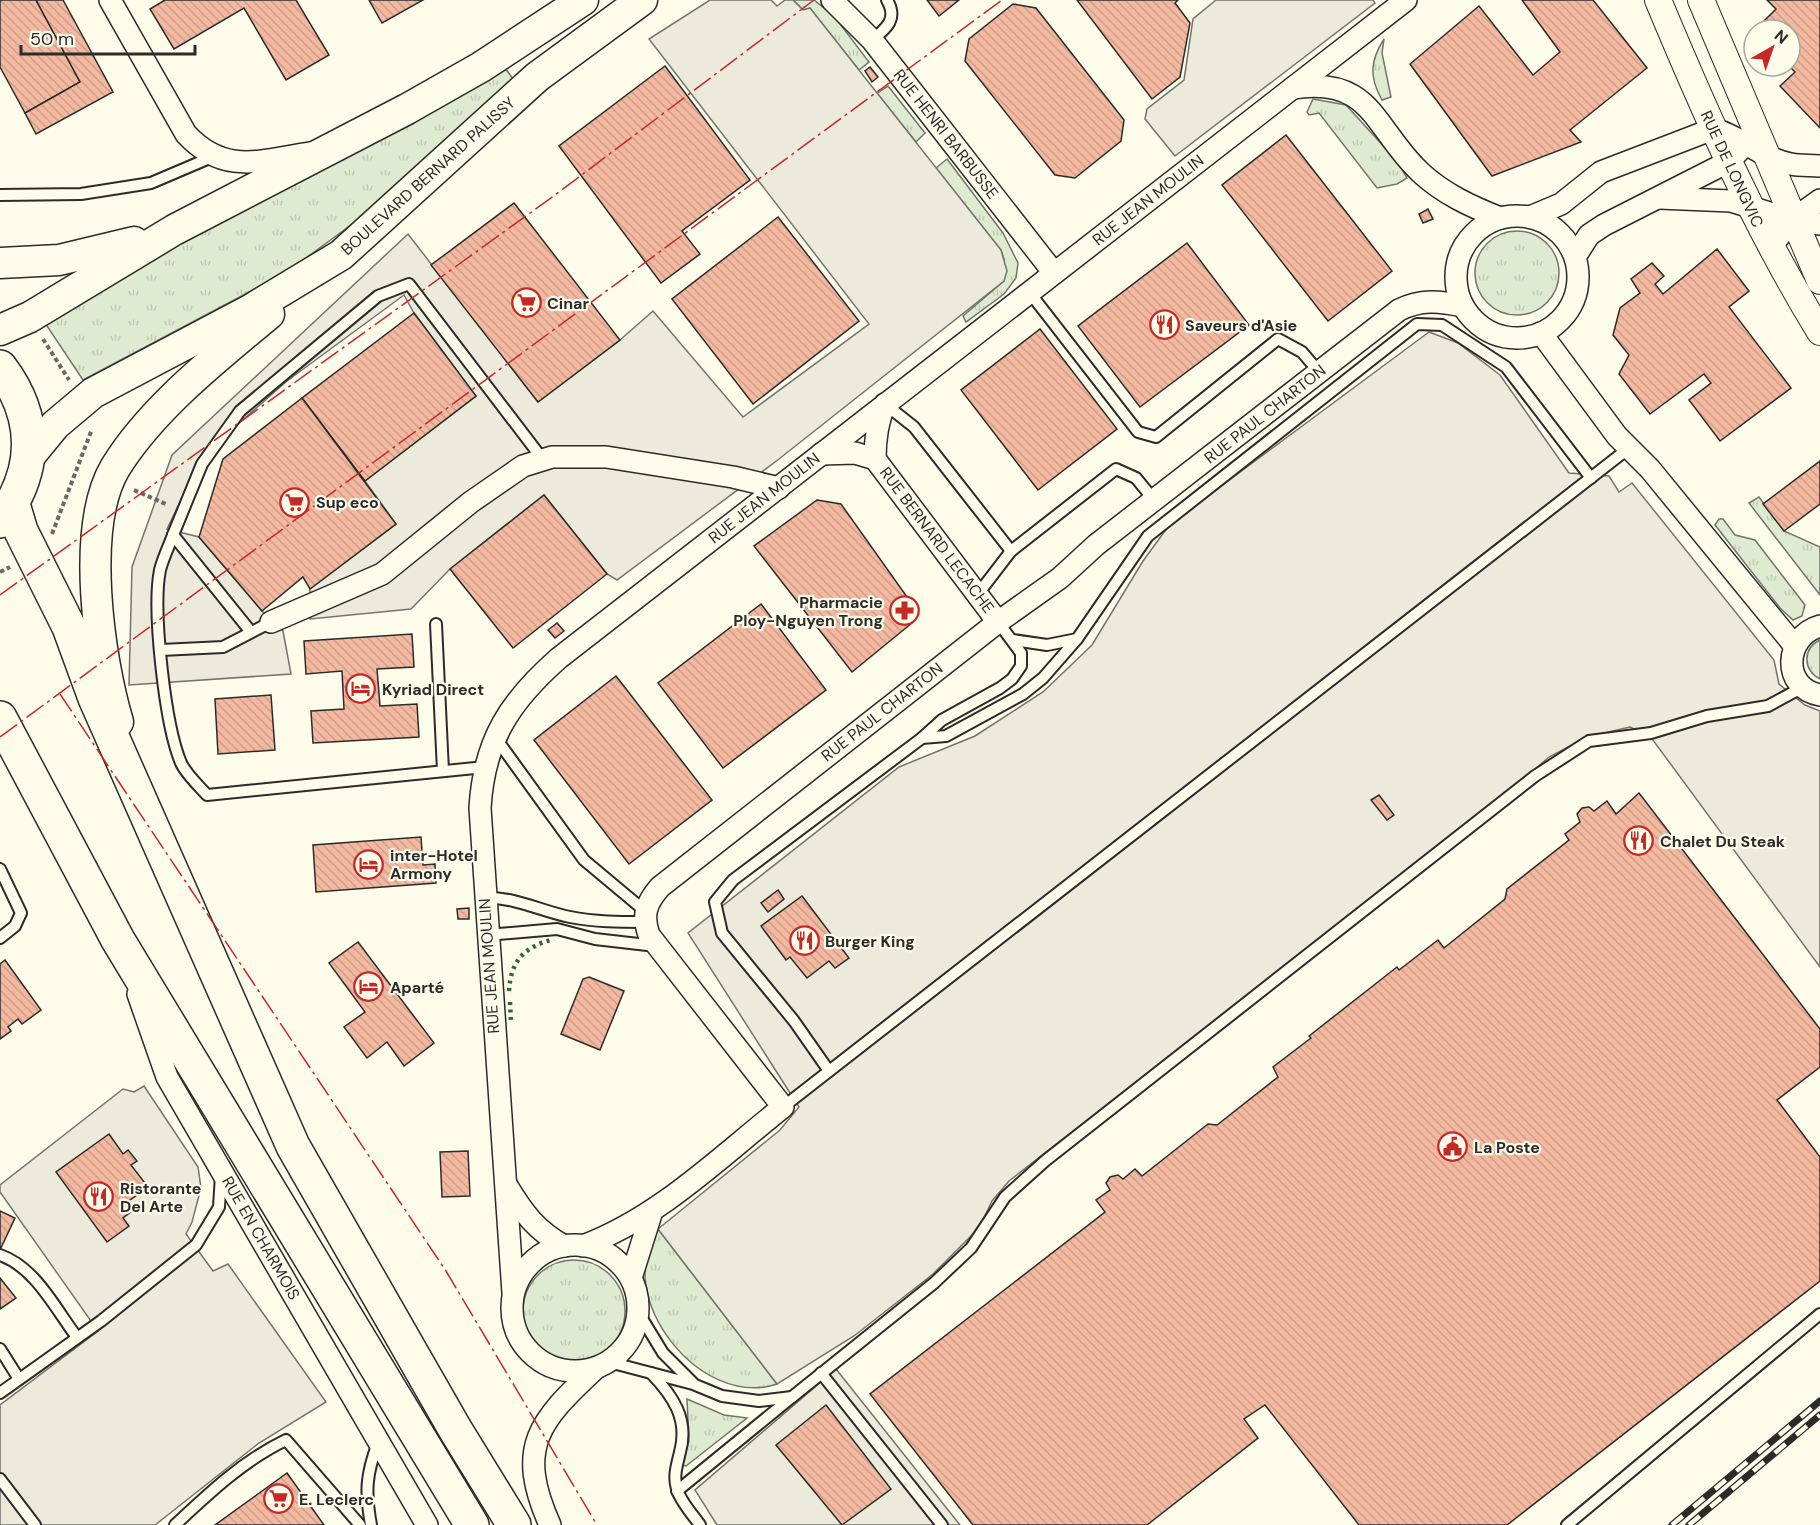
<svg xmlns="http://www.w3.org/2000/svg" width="1820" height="1525" font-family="'DM Sans',sans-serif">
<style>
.grass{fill:url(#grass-tufts);stroke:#74746e;stroke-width:1.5}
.parking{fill:#eceadb;stroke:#74746e;stroke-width:1.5}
.building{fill:url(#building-back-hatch);stroke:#2b2b2b;stroke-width:1.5}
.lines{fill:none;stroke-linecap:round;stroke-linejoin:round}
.service-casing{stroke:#2b2b2b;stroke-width:14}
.minor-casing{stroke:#2b2b2b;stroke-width:24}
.tertiary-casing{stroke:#2b2b2b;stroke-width:28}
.secondary-casing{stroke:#2b2b2b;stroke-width:33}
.primary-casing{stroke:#2b2b2b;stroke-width:36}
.path{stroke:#6a6964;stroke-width:4;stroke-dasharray:4.5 3;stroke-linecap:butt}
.service{stroke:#fdfbea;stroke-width:10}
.minor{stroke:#fdfbea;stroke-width:21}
.tertiary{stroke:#fdfbea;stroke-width:26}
.secondary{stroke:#fdfbea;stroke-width:30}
.primary{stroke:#fdfbea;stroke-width:33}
.rail-casing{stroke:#2b2b2b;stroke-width:7}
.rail{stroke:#fdfbea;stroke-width:4.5;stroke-dasharray:14;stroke-linecap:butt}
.hedge{stroke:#34623c;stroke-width:4.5;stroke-dasharray:3 4.5;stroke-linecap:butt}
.power{stroke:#c62828;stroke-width:1.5;stroke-dasharray:21 4.5 3 4.5;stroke-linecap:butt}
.labels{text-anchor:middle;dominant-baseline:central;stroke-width:4.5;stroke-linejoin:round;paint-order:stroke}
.street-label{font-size:16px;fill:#2b2b2b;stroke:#fdfbea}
.poi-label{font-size:16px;font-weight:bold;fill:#2b2b2b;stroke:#fdfbea;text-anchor:start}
</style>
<defs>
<pattern id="grass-tufts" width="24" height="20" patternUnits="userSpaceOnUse" patternTransform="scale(1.5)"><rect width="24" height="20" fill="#deebd1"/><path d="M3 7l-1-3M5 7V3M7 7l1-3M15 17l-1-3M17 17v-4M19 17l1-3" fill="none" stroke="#bfcab4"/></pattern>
<pattern id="building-back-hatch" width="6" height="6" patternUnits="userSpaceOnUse" patternTransform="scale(1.5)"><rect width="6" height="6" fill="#f2b8a0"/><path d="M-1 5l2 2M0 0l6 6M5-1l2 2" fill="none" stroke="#d09e8a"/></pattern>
</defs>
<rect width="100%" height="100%" fill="#fdfbea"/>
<g class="grass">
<path d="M793,0H814L834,16L869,62L859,70L810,8L803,10Z"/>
<path d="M1384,39L1382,53L1391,97L1382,100C1369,77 1370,61 1384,39Z"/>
<path d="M505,68L513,79L355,222L287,272L83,380L45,323L128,270Z"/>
<path d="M888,86L925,133L916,142L877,93Z"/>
<path d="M1313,99L1346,105L1397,161L1407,178L1397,184L1377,188L1319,113L1309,115L1307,112Z"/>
<path d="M947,159L1003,233L1018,263L1016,278L1004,294L966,322L963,316L1004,281V259L1001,250L936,168Z"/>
<circle cx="1517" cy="273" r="42"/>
<path d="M1759,497L1784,531L1820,547V595L1749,503Z"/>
<path d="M1719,519H1723L1735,535L1755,540L1805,605L1802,616L1793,620L1780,608L1715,525Z"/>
<path d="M1820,640V679C1803,670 1802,649 1820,640Z"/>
<path d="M658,1229L777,1384C700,1410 611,1296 658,1229Z"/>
<circle cx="574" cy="1311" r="51"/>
<path d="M687,1399L724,1415L747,1418L686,1466L682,1465L689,1441Z"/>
</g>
<g class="parking">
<path d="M710,0H771L777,6L785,0H793L803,10L810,8L1001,250L1007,271L1004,281L779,459L617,580L607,574L544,495L450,569L411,609L310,619V589L396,524L365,481L476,396L414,313L404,295L287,381L202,456L167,529L199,537L262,611L283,631L291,674L129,685L132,567L172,455L408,234L538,402L620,340L653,311L743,417L869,324L649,39Z"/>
<path d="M1216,0H1373L1375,3L1175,156L1145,119L1147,109L1184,80L1193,19Z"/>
<path d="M1429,332L1458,343L1500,375L1569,473L1609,476L1619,492L1632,483L1774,660L1779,684L1805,705L1820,711V967L1650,736L1630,727L1587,737L1549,757L1509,792L1009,1181L992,1201L979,1228L933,1274L854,1336L777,1384L658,1229L780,1130L799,1107L688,933L899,767L975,736L1043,692L1092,645L1143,561L1170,524Z"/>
<path d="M144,1086L198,1167L201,1188L192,1222L186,1234L213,1271L228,1264L326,1402L259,1443L155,1525H0V1405L98,1331L0,1192V1185L123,1089L134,1092Z"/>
<path d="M836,1369L960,1525H717L695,1490Z"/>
</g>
<g class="building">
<path d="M0,0H36L80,82L25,113L0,67Z"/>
<path d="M36,0H63L113,92L36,134L25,113L80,82Z"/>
<path d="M165,0H296L329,55L286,80L244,8L174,49L150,9Z"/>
<path d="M369,0H423L382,23Z"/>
<path d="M927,0H959L939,16Z"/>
<path d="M1077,0H1178L1175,3L1190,23L1180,77L1152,99Z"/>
<path d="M1522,0H1593L1647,68L1570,130L1581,142L1492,176L1410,64L1479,6L1533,75L1560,52Z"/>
<path d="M1767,0H1820V128L1780,86L1795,72L1789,66L1790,30H1755L1776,9Z"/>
<path d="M1013,4L1036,8L1124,120L1121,141L1075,178L1055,175L965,61L969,39Z"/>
<path d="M665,66L750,180L682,231L700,254L661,283L559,146Z"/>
<path d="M870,67L878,77L872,82L865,71Z"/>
<path d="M1286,135L1392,271L1328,321L1222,185Z"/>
<path d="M514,203L620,340L538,402L431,265Z"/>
<path d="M1428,209L1433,219L1423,223L1419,214Z"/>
<path d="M778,217L859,321L753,404L672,299Z"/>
<path d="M1187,243L1249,325L1140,407L1078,326Z"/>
<path d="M1717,249L1749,291L1729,307L1791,388L1720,441L1689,400L1711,383L1704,374L1650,414L1619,374L1629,355L1613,335L1620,308L1640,293L1631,279L1652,263L1664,276L1655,284L1663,294Z"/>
<path d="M414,313L476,396L365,481L302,398Z"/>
<path d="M1040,329L1117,429L1038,490L961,390Z"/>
<path d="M302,398L396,524L310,589L303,577L262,611L199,537L223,459Z"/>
<path d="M1820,461V504L1784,531L1763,504Z"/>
<path d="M544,495L607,574L513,648L450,569Z"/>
<path d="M817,500L841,504L912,604V623L852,672L754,546Z"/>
<path d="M761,604L826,690L723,768L658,683Z"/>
<path d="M557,623L564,631L555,638L548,630Z"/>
<path d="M412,634L414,667L377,669L380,706L417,704L419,737L313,743L311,711L344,709L342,671L306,674L304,641Z"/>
<path d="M616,676L712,800L629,864L534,740Z"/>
<path d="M271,695L275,750L218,754L215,699Z"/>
<path d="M1639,793L1820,1029V1067L1777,1100L1820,1157V1281L1507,1525H1359L1265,1405L1244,1419L1258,1438L1147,1525H973L870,1394L1105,1212L1096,1200L1110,1190L1106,1183L1110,1177L1118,1175L1123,1179L1135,1169L1142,1176L1208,1124L1217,1125L1278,1077L1273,1067L1311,1038L1309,1036L1397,967L1399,970L1438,940L1444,948L1505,899L1507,889L1569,840L1565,834L1580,822L1577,814L1582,808L1589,807L1594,811L1607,801L1616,814Z"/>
<path d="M1379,795L1394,815L1387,820L1371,800Z"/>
<path d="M421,837L423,865L435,864L436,883L316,892L313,845Z"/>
<path d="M778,890L784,899L768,912L761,903Z"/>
<path d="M802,896L849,958L835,968L829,961L807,978L790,957L786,960L761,926Z"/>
<path d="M469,908V919H458L457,909Z"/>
<path d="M358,942L434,1043L404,1066L387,1042L367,1058L344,1027L365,1012L329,963Z"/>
<path d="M5,960L41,1010L22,1024L18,1019L8,1027L11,1031L0,1039V964Z"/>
<path d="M589,977L624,991L600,1050L561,1034L583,979Z"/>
<path d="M109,1134L123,1154L128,1150L137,1161L131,1165L148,1187L126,1203L132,1211L123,1218L129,1226L107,1242L56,1172Z"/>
<path d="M468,1151L470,1196L442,1197L440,1152Z"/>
<path d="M0,1211L15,1218L0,1250Z"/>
<path d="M0,1278L16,1298L0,1309Z"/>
<path d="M826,1405L891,1489L842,1525L776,1445Z"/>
<path d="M287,1473L324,1525H215Z"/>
</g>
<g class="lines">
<defs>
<g id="service">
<path d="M872,40C887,28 898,19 887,0"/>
<path d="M0,195L81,194L151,183L212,157"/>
<path d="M1030,293L1138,432L1156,437L1278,339L1302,352L1319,372"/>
<path d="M885,404L914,427L1011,551L1116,469L1136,478L1154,500"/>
<path d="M173,535C169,546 163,558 160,570C152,610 165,725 181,763C186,774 199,786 207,795L485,767"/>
<path d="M978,594L1011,551"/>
<path d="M436,624L443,771"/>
<path d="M251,632L173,535L202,464L240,411L378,296L409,284L544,461"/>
<path d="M1013,640L1047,645L1077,639L1148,536L1417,324L1442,325L1506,367L1591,478"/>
<path d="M161,650L223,647L271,622"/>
<path d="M495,737L584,860L645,911"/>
<path d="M922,738L946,736L1023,694L1043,678L1077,639"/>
<path d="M0,869L21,913L15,926L0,938"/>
<path d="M485,898C516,897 540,911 570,917C595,922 620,922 645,922"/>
<path d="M487,935L557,929L595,939L656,946"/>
<path d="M829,1071L794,1021L722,933L715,902L733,880L922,738L942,720L1000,688L1012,679L1021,666V653L998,622"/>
<path d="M783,1107L1629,448"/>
<path d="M0,1255C35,1267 55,1308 76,1336"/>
<path d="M638,1312L663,1353L693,1383"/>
<path d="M0,1349L19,1379"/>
<path d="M609,1362L693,1384L722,1396L759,1401L792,1397L934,1283L971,1248L1005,1197L1045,1161L1535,776L1589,741L1651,733L1707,716L1768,706L1803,687"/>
<path d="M651,1373C673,1396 689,1419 680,1452C677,1465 673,1476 677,1489C680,1501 693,1515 700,1525"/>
<path d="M821,1373L942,1525"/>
<path d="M0,1393L101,1321L196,1245L219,1207L221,1175"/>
<path d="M0,1479L35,1525"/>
<path d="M677,1491L792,1397"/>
<path d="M175,1525C209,1493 244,1460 286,1440L360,1525"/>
<path d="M371,1525C365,1492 366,1474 378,1443"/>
<path d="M1567,1525L1820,1314"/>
</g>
<g id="minor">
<path d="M110,0L186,134C225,176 261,160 311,153"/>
<path d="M832,0L872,40L1054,273"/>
<path d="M1293,88C1373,76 1373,128 1421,173C1444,194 1470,206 1500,218"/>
<path d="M1659,198L1731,201L1792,220L1820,224"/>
<circle cx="1517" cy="277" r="61"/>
<path d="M1530,217L1561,204L1601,172L1713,129C1741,136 1762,159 1791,164C1800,166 1811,165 1820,166"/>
<path d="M1770,248L1792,220L1820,200"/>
<path d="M1575,257L1589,235L1604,225L1728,162L1740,150"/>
<path d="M1541,333L1617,436L1650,469L1794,645"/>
<path d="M821,454L855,453L875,459L998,622"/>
<path d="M875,459C875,439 877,422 885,404"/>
<path d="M271,622L382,574L471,502L523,466L552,457H606L733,477L779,488"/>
<path d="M1820,626C1784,636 1781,688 1820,695"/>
<path d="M138,994L167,1077L427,1525"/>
<path d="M507,1186C524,1214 536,1230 564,1246"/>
<circle cx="575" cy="1308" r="63"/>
<path d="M583,1246C660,1217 720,1157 783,1107L649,935C642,915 646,903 660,887L998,622L1060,578L1096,545L1399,310C1421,299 1439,301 1463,306"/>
<path d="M631,1278L652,1211"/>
<path d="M513,1293L480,808C484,740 510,701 559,658L1406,0"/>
<path d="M550,1525C515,1447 539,1421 596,1368"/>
</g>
<g id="tertiary">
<path d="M1658,0C1706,115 1755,226 1820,332"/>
<path d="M1701,0L1820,281"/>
</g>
<g id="secondary">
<path d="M0,263L59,260L134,242"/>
<path d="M0,330L30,317L174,230L407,109L481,67L583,0"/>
<path d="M28,458L55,425L93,393L250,310L341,255L537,77L642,0"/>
<path d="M118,722C99,658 80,528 115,468C151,409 216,358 269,314"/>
</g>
<g id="primary">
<path d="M0,367C38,417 38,471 0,521"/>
<path d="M13,504L21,531L69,627L95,698L293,1146L455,1429L514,1525"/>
<path d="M0,718L118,940L472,1525"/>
</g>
</defs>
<use href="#service" class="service-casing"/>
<use href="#minor" class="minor-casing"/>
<use href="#tertiary" class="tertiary-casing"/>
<use href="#secondary" class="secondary-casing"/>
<use href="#primary" class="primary-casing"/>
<g class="path">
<path d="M43,339L69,380"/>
<path d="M134,490L168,505"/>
<path d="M52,534L92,429"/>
<path d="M0,572L10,567"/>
</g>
<use href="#service" class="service"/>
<use href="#minor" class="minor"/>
<use href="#tertiary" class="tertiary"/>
<use href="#secondary" class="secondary"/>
<use href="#primary" class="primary"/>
<defs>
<g id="rail">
<path d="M1672,1525L1820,1401"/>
<path d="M1689,1525L1820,1415"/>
</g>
</defs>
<use href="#rail" class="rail-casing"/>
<use href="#rail" class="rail"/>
<g class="hedge">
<path d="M509,991C511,960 524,947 554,939"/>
<path d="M510,1002L511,1023"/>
</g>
<g class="power">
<path d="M0,595L555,195L814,0"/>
<path d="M60,694L446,1271L597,1525"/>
<path d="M0,737L1002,0"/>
</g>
</g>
<defs>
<symbol id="supermarket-ring" viewBox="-11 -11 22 22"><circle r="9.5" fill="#fdfbea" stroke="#c62828" stroke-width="1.5"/><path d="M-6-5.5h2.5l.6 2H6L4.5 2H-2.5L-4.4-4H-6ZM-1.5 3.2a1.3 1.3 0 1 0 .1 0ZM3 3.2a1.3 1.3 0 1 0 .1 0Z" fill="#c62828"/></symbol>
<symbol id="restaurant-ring" viewBox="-11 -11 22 22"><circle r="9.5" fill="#fdfbea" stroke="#c62828" stroke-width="1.5"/><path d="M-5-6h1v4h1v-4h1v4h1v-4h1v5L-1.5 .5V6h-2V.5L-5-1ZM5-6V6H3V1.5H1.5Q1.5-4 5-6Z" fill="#c62828"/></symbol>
<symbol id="pharmacy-ring" viewBox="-11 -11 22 22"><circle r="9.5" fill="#fdfbea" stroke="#c62828" stroke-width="1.5"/><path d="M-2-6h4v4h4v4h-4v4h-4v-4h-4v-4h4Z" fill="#c62828"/></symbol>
<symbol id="hotel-ring" viewBox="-11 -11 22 22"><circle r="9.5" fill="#fdfbea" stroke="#c62828" stroke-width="1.5"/><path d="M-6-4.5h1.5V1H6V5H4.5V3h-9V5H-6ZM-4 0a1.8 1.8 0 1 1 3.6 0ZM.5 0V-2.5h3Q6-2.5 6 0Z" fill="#c62828"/></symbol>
<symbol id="civic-ring" viewBox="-11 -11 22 22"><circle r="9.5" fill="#fdfbea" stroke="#c62828" stroke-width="1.5"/><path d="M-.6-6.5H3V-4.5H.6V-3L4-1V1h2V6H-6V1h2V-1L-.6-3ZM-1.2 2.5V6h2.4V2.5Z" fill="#c62828"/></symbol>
</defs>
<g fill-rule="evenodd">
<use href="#supermarket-ring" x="510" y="286" width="33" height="33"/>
<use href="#restaurant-ring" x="1148" y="308" width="33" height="33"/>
<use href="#supermarket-ring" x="278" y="486" width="33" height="33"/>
<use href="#pharmacy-ring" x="888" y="594" width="33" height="33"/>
<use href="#hotel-ring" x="344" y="672" width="33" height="33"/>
<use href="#restaurant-ring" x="1622" y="824" width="33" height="33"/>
<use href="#hotel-ring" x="352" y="848" width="33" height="33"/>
<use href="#restaurant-ring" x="788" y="924" width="33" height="33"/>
<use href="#hotel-ring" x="352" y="970" width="33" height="33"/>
<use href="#civic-ring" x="1436" y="1130" width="33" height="33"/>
<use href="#restaurant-ring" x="82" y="1180" width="33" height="33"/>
<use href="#supermarket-ring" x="262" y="1482" width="33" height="33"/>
</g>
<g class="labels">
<g class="street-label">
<text transform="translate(946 134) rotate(52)">RUE HENRI BARBUSSE</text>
<text transform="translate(1732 169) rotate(65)">RUE DE LONGVIC</text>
<text transform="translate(428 176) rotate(-42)">BOULEVARD BERNARD PALISSY</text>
<text transform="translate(1148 200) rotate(-38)">RUE JEAN MOULIN</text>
<text transform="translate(1265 414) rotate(-38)">RUE PAUL CHARTON</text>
<text transform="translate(764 498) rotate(-38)">RUE JEAN MOULIN</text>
<text transform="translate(937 540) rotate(53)">RUE BERNARD LECACHE</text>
<text transform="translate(882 712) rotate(-38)">RUE PAUL CHARTON</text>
<text transform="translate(489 966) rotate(-94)">RUE JEAN MOULIN</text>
<text transform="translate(261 1238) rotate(60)">RUE EN CHARMOIS</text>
</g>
<g class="poi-label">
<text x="547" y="303">Cinar</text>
<text x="1185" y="325">Saveurs d'Asie</text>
<text x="316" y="502">Sup eco</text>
<text x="883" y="602" text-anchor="end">Pharmacie<tspan x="883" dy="18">Ploy-Nguyen Trong</tspan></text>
<text x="382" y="689">Kyriad Direct</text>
<text x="1660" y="841">Chalet Du Steak</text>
<text x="390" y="855">inter-Hotel<tspan x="390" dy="18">Armony</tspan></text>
<text x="825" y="941">Burger King</text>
<text x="390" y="987">Aparté</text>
<text x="1474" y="1147">La Poste</text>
<text x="120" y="1188">Ristorante<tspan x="120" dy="18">Del Arte</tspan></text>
<text x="299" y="1499">E. Leclerc</text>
</g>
</g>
<g transform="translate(1772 48) rotate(40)"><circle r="28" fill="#fdfbea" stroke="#a9a89e" stroke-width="1.5"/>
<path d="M0-4.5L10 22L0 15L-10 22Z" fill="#c62828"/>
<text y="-9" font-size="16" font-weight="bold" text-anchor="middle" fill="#2b2b2b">N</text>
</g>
<path d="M21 45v9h174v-9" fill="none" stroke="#2b2b2b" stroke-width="3"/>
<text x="30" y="45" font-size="18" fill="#2b2b2b" stroke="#fdfbea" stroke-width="4.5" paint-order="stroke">50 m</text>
</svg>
